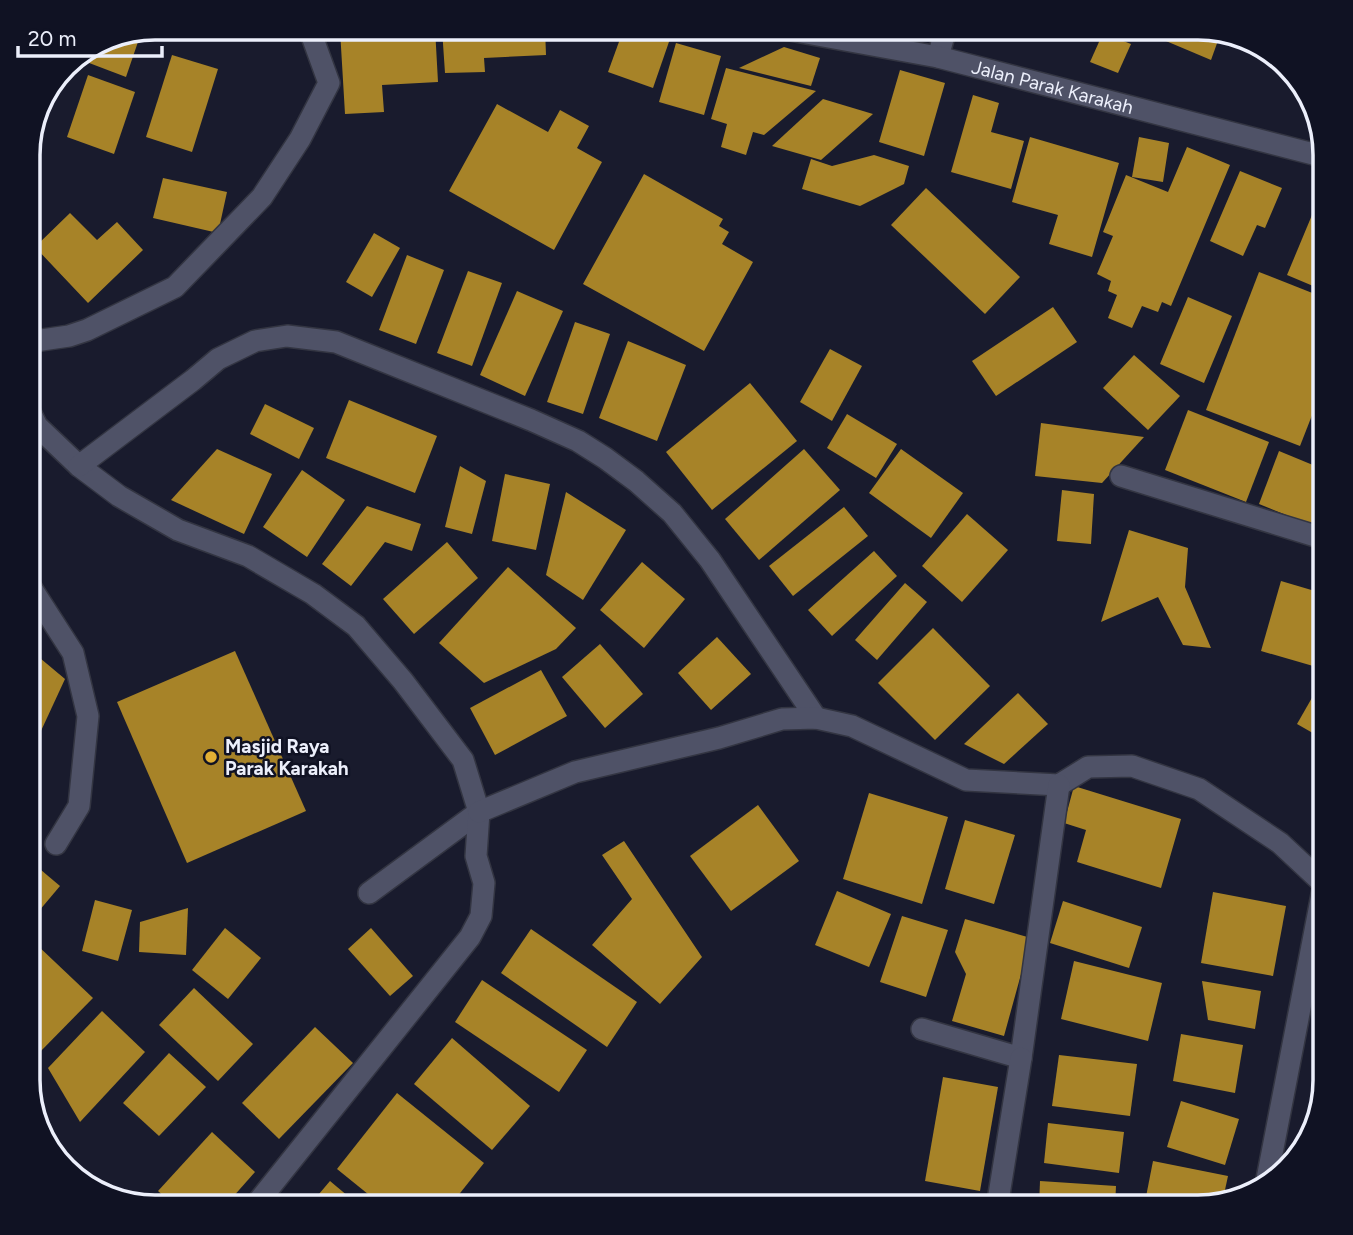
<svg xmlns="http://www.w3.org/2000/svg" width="1353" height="1235" font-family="Figtree,sans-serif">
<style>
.building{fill:#a78328}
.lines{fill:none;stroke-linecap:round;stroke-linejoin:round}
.lane-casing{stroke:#333542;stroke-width:24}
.street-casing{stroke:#333542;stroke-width:24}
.secondary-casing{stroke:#333542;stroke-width:24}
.lane{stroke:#4f5267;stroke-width:21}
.street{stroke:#4f5267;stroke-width:21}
.secondary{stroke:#4f5267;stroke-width:21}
.poi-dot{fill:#e1af34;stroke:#101223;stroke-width:2.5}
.labels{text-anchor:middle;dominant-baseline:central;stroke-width:5;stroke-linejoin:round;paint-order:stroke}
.street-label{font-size:19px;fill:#eceffb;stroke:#101223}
.poi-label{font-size:19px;font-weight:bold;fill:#eceffb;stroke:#101223;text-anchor:start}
.rim{fill:none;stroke:#eceffb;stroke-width:3.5}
</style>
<rect width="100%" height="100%" fill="#191b2d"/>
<g class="building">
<path d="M381,28H435L438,82L382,85L384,112L345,114L340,30Z"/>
<path d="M545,28L546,55L484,58L485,72L445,73L442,29Z"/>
<path d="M624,28H648L671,36L653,88L608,72Z"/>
<path d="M850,28H874L871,36Z"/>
<path d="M1059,28H1088L1084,38Z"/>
<path d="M1149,28H1205L1220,35L1211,60L1147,33Z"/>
<path d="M141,33L126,77L76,58Z"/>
<path d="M1103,33L1131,44L1118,73L1090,62Z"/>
<path d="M676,43L721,56L704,115L659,102Z"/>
<path d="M784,47L820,58L811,86L739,68Z"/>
<path d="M172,55L218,69L192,152L146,137Z"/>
<path d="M726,68L816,91L764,135L753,132L746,155L721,147L727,124L711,119Z"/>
<path d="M900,70L945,83L924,156L879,142Z"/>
<path d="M88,75L135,92L114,154L67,137Z"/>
<path d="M973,95L999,103L991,132L1024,141L1011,189L951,172Z"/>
<path d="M823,99L873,114L821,160L772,146Z"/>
<path d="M497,104L548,132L560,110L589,126L577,148L602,162L554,250L449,191Z"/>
<path d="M1030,137L1119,163L1092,257L1049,244L1058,215L1012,202Z"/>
<path d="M1139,137L1169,143L1163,182L1132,177Z"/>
<path d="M1187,147L1230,165L1171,306L1162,302L1158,312L1142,306L1132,328L1108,318L1117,295L1108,291L1111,281L1097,274L1113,236L1103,232L1126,175L1168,192Z"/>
<path d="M874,155L909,166L904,184L860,206L802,189L811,159L832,166Z"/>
<path d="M1240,171L1282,188L1265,228L1257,225L1243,256L1210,241Z"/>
<path d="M644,174L723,219L719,226L729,232L722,244L753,262L704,351L583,284Z"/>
<path d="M163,178L227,192L218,233L153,218Z"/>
<path d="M926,188L1020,277L985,314L891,225Z"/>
<path d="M1322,191L1325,192V291L1287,275Z"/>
<path d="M70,213L97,240L117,222L143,250L88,303L35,247Z"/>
<path d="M374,233L400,248L372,297L346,282Z"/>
<path d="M407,255L444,270L416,344L379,330Z"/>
<path d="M468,271L502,283L472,366L437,353Z"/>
<path d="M1259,272L1325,298V382L1300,446L1206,410Z"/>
<path d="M517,291L563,311L525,396L480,375Z"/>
<path d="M1188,297L1232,316L1204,383L1160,364Z"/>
<path d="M1053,307L1077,342L996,396L972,361Z"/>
<path d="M575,322L610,334L583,414L547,402Z"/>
<path d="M628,341L686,365L657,441L599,418Z"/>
<path d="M830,349L862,366L832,421L800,402Z"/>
<path d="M1134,355L1180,396L1148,430L1103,388Z"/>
<path d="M750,383L797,441L712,510L666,452Z"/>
<path d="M349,400L437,436L415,493L326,458Z"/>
<path d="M265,404L314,428L299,459L250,434Z"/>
<path d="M1188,410L1269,442L1246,502L1165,470Z"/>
<path d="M847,414L897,444L876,478L827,448Z"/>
<path d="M1041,423L1144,437L1102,483L1035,476Z"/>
<path d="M217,449L272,474L244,534L171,500Z"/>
<path d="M804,449L840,490L759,560L725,519Z"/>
<path d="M901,449L963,493L931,538L869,493Z"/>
<path d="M1279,451L1325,470V490L1311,525L1259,504Z"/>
<path d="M460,466L486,481L472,534L445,527Z"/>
<path d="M302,470L345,500L307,557L263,527Z"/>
<path d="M505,474L550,484L536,550L492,541Z"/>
<path d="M1062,490L1094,494L1091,544L1057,541Z"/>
<path d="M566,492L626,530L583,600L546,575Z"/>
<path d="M367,506L421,524L412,551L385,542L351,586L322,564Z"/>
<path d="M844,507L868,536L793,596L769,566Z"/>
<path d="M967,514L1008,550L962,602L922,566Z"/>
<path d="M1129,530L1188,548L1185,587L1211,648L1183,645L1158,597L1101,622Z"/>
<path d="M447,542L478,578L414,634L383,599Z"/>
<path d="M874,551L897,576L832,636L808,610Z"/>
<path d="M642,562L685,599L644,648L600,610Z"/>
<path d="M508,567L576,628L556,649L484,683L439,643Z"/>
<path d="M1281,581L1325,594V652L1320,668L1261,651Z"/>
<path d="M905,583L927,602L877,660L855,640Z"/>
<path d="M933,628L990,686L935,740L878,683Z"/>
<path d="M717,637L751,674L711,710L678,673Z"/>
<path d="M600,644L643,694L605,728L562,677Z"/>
<path d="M28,648L65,679L28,759Z"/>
<path d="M235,651L306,811L187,863L117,702Z"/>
<path d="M541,670L567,716L495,755L470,708Z"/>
<path d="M1325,675V740L1297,724Z"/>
<path d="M1018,693L1048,724L1004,764L964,744Z"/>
<path d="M1074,786L1181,819L1161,888L1077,862L1086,830L1064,823Z"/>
<path d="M869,793L948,817L922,904L843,879Z"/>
<path d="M758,805L799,861L731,911L690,856Z"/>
<path d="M965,820L1015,835L994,904L945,889Z"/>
<path d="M624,841L702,957L660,1004L592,945L632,899L602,855Z"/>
<path d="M28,859L60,886L28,924Z"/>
<path d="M837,891L891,914L869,967L815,945Z"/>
<path d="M1213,892L1286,906L1273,976L1201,963Z"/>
<path d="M95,900L132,910L118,961L82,951Z"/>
<path d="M1063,901L1142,927L1129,968L1050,943Z"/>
<path d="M188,908L186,955L139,952L140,922Z"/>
<path d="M902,916L948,930L926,997L880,982Z"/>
<path d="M965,919L1031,938L1004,1036L952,1021L966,974L955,952Z"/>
<path d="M225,928L261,958L228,999L192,970Z"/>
<path d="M371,928L413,976L390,996L348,949Z"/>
<path d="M531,929L637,1002L607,1047L501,973Z"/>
<path d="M36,944L93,998L38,1054L28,1045V952Z"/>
<path d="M1074,961L1162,983L1148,1041L1061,1019Z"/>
<path d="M482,980L587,1050L559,1092L455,1022Z"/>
<path d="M1202,981L1261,991L1255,1029L1208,1020Z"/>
<path d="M194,988L253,1044L218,1081L159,1025Z"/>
<path d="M102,1011L145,1052L80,1122L48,1068Z"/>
<path d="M315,1027L353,1063L279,1139L242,1103Z"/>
<path d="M1181,1034L1243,1045L1235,1093L1173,1081Z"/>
<path d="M452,1038L530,1106L492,1150L414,1084Z"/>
<path d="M169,1053L206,1087L159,1136L123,1103Z"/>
<path d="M1059,1055L1137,1064L1130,1116L1052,1106Z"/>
<path d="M943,1077L998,1087L980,1191L925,1181Z"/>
<path d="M397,1093L484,1163L449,1207H384L337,1169Z"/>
<path d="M1181,1101L1239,1119L1225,1165L1167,1147Z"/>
<path d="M1048,1123L1124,1132L1119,1173L1044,1163Z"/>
<path d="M212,1132L255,1172L224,1207H176L158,1191Z"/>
<path d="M1153,1161L1228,1176L1223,1199L1205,1207H1144Z"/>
<path d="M330,1181L361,1207H308Z"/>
<path d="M1040,1181L1116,1186L1115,1207H1039Z"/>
</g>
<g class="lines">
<defs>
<path id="lane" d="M369,893L479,812"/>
<g id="street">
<path d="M938,57L946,28"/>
<path d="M28,342L69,336L87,330L175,287L262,197L300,139L329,83L309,28"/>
<path d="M28,408L37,426L79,466L119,496L178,530L248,556L313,594L356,626L403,681L463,760L479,812L476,856L484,883L481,916L470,937L254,1207"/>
<path d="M79,466L193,380L218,359L255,341L287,336L336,342L531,420L578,441L605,458L636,481L672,513L710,560L816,718"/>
<path d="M1121,476L1325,539"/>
<path d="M28,583L73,653L88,716L79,806L56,844"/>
<path d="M479,812L575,772L719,738L782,719L816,718L852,726L966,780L1059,785L1088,767L1132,766L1199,789L1280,843L1325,885"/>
<path d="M922,1029L1021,1058L1059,785"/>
<path d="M1267,1179L1324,884"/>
<path d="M997,1207L1021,1058"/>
</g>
<g id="secondary">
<path id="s1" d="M779,28L938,57L1325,157"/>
</g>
</defs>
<use href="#lane" class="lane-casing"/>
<use href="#street" class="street-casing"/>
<use href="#secondary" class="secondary-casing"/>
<use href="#lane" class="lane"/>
<use href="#street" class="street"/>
<use href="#secondary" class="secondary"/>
</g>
<circle class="poi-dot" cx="211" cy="757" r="7"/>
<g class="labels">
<g class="street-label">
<text stroke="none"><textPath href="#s1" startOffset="280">Jalan Parak Karakah</textPath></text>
</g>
<g class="poi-label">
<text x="225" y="746">Masjid Raya<tspan x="225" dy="22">Parak Karakah</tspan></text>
</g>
</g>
<path d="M0 0H1353V1235H0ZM155 40H1198A115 115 0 0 1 1313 155V1080A115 115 0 0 1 1198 1195H155A115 115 0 0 1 40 1080V155A115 115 0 0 1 155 40Z" fill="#101223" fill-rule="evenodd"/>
<path class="rim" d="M155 40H1198A115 115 0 0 1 1313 155V1080A115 115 0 0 1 1198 1195H155A115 115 0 0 1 40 1080V155A115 115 0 0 1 155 40Z"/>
<path d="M18 46v10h144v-10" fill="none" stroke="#eceffb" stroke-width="3.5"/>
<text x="28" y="46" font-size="21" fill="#eceffb" stroke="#101223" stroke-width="5" paint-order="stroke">20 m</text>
</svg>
